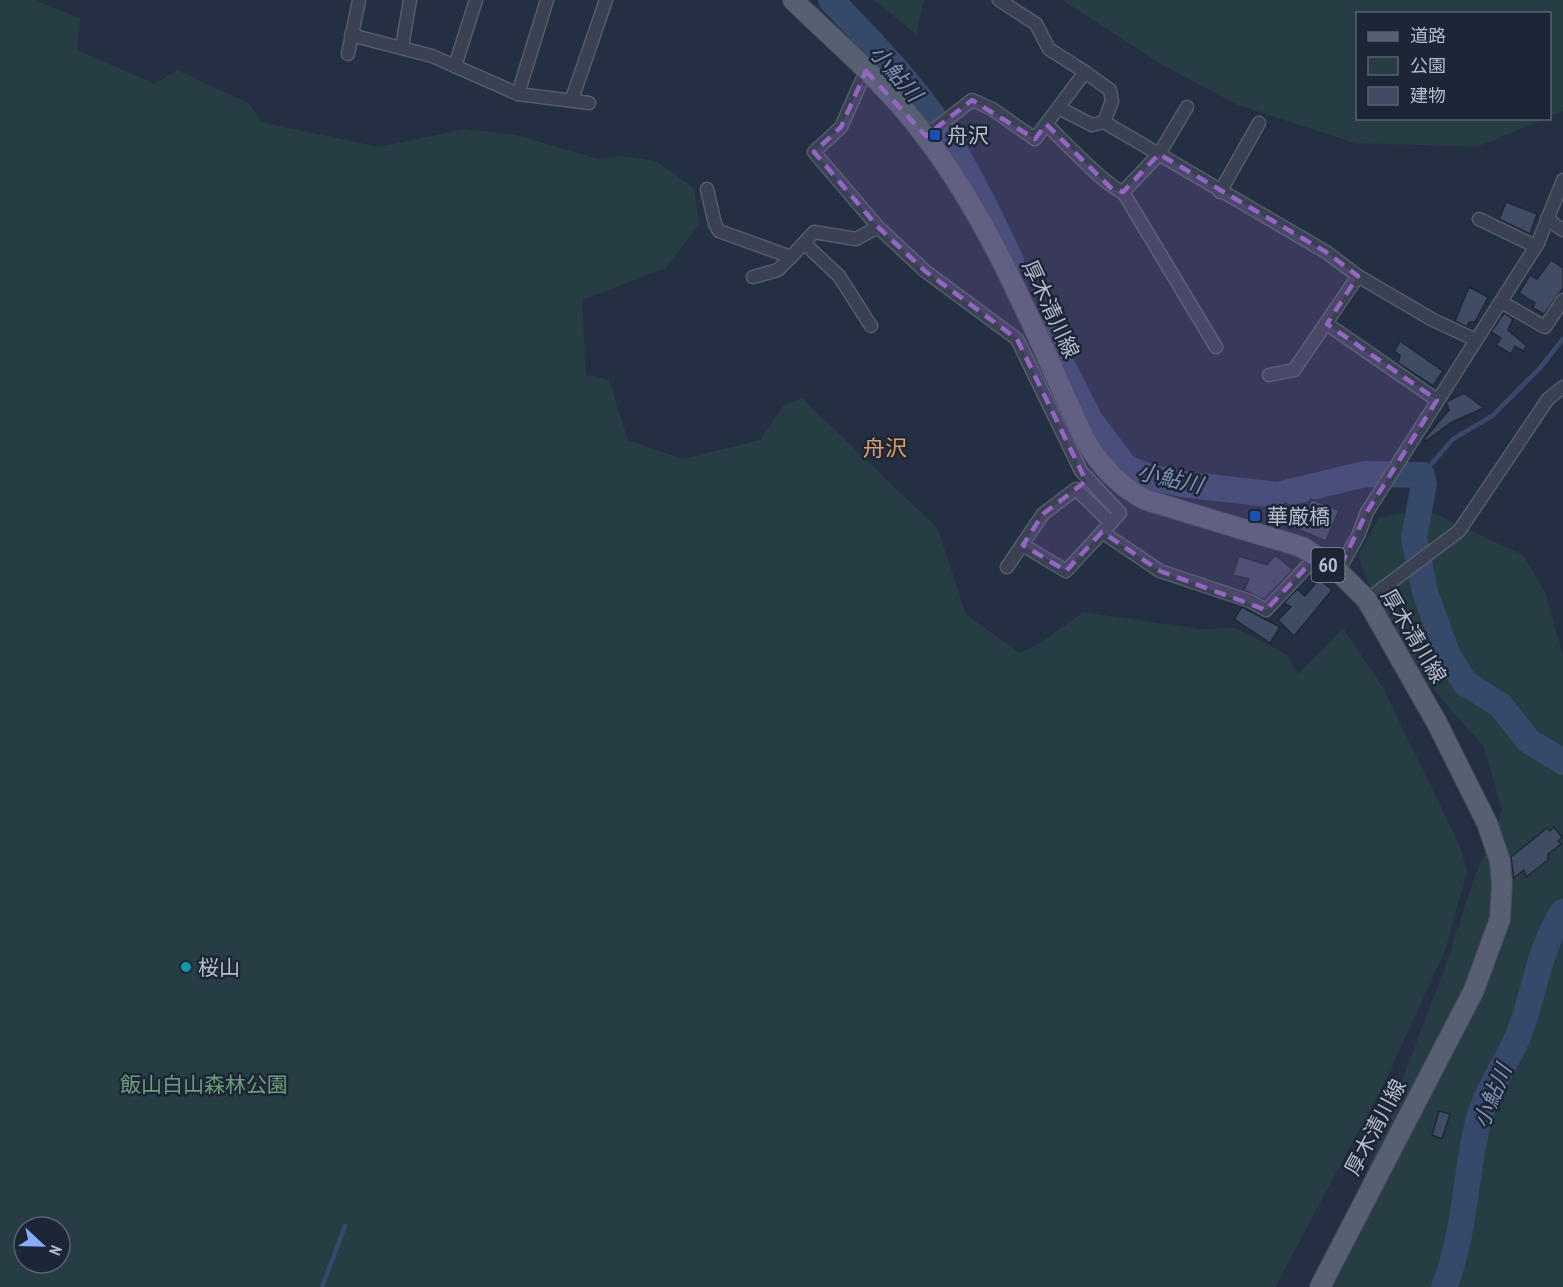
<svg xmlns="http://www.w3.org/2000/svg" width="1563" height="1287" font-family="'PT Sans Narrow','Noto Sans JP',sans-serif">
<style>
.green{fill:#263e43;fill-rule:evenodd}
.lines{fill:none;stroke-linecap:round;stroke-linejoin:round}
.stream{stroke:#37496b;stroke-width:4.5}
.river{stroke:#37496b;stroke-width:26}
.building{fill:#404c63;stroke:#1f2839;stroke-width:1.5}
.minor-casing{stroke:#545c6c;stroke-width:15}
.primary-casing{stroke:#424a5b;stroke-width:22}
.minor{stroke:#394152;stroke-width:12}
.primary{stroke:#576072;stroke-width:20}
.marked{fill:#9366c4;fill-opacity:0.2;stroke:#9366c4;stroke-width:4.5;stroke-dasharray:12 8;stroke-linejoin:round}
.transit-dot{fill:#1a4fb4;stroke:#1d2637;stroke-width:2}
.culture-dot{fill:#0f9aa8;stroke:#1d2637;stroke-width:2}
.labels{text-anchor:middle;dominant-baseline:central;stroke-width:5;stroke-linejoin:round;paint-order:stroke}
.shield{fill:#1d2637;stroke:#88909f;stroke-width:1.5}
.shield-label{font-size:20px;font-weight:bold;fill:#b6bdcc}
.poi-label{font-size:21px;fill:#b6bdcc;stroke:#1d2637;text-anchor:start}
.street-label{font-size:21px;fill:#b6bdcc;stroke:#1d2637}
.park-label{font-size:21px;fill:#6b9e7b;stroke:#1d2637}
.water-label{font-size:22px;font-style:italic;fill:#7c90b5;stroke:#1d2637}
.neighbourhood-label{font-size:22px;fill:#dc9f61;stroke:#1d2637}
</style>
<rect width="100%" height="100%" fill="#242f43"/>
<g class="green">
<path d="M0,0H34L80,18L77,50L155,84L177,70L250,104L261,122L379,147L464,129L517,135L598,159L623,156L656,161L694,188L699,224L666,268L582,300L586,375L609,380L628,440L683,459L760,440L784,405L802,398L938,529L966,615L1020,653L1041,643L1083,612L1199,629L1235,628L1286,654L1298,674L1343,628L1382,686L1460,846L1467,871L1446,948L1387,1078L1275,1287H0ZM24,1227H60V1263H24Z"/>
<path d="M874,0H924L916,34Z"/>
<path d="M1062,0H1563V111L1550,116V14H1358V118L1544,119L1477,147L1355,143L1238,105L1161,64Z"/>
<path d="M1427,510L1523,555L1545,592L1563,656V1287H1333L1370,1163L1442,976L1474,879L1502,811L1484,747L1390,640L1358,556L1379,517Z"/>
</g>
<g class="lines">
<g class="stream">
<path d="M1422,475L1453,439L1492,416L1540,368L1563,339"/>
<path d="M322,1287L345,1226"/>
</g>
<g class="river">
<path d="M831,0C871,42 914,85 945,134C970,175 991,218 1011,261"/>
<path d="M1044,329L1090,420L1126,468L1150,477L1182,484L1278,495L1365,474L1422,475L1424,484L1414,538L1425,592L1448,656L1465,683L1500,705L1529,741L1563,762"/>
<path d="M1444,1287C1465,1235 1465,1176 1478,1122C1486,1090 1506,1066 1518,1036C1535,995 1538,949 1563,912"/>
</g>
</g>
<g class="building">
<path d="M1506,202L1537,214L1530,234L1499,219Z"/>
<path d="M1551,260L1563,268V288L1544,314L1533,308L1535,303L1519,293L1530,275L1537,279Z"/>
<path d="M1469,287L1488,297L1475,322H1469L1467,327L1455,321Z"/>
<path d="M1504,313L1513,319L1508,330L1527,346L1523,351L1515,346L1511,354L1496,345L1501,338L1491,332Z"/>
<path d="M1400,341L1443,371L1433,386L1398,363L1400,355L1394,351Z"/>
<path d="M1464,393L1484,408L1452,422L1426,441L1424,439L1449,410L1446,402Z"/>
<path d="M1311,499L1339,510L1326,541L1277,521L1285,503L1306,512Z"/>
<path d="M1275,555L1293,570L1264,600L1244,590L1249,579L1233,575L1239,556L1267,565Z"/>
<path d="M1319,579L1332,590L1294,636L1278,620L1291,607L1284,603L1297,589L1305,596Z"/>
<path d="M1242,607L1280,627L1270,643L1234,619Z"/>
<path d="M1554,827L1562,837L1558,841L1561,844L1548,854V860L1526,877L1524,870L1514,878L1511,857L1547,828L1550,831Z"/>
<path d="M1439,1111L1450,1114L1442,1139L1432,1135Z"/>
</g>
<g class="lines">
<defs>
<g id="minor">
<path d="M351,35L432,56L518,94L589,103"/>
<path d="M402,47L410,0"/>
<path d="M348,54L359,0"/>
<path d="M455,66L476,0"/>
<path d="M866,71L841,127L814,152L878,227L925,271L1017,339L1081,471L1120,513L1066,571L1023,545"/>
<path d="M1085,72L1110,90L1112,101L1104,122"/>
<path d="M518,94L547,0"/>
<path d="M572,99L606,0"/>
<path d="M1187,107L1159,154L1123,192L1216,347"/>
<path d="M1059,108L1092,125L1104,122L1326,252L1358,276L1433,320L1476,340"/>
<path d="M1046,124C1063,140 1106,187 1123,192"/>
<path d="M926,136L972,100L992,109L1035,139L1085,72L1049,49L1036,24L999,0"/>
<path d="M707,189L715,224L719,231L791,257L814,232L856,239L878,227"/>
<path d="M1220,192L1259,123"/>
<path d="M1479,219L1535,246"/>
<path d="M1547,219L1563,230"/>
<path d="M804,243L839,276L871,326"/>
<path d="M753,277L778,270L791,257"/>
<path d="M1501,302L1545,327L1563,300"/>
<path d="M1327,324L1437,400"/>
<path d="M1269,375L1294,370L1358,276"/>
<path d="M1102,532L1160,571L1250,601L1266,610L1316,557"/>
<path d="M1007,567L1043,514L1076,489L1111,523"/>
<path d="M1338,571L1358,536L1367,512L1538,243L1563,180"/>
<path d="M1367,600L1459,531L1548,399L1563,387"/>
</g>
<path id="primary" d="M793,0C838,44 889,86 926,137C995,228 1036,335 1084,438C1099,464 1118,486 1146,500L1302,547L1338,571L1367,600L1437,723L1487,823L1500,861L1502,883L1500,919L1474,990L1320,1287"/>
</defs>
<use href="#minor" class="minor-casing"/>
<use href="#primary" class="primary-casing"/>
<use href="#minor" class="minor"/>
<use href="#primary" class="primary"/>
</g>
<path class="marked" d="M866,71L926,136L972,100L1035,139L1046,124L1112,189L1123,192L1159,154L1326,252L1358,276L1327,324L1437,400L1367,512L1338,571L1316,557L1266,610L1160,571L1102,532L1066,571L1023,545L1043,514L1086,481L1017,339L925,271L878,227L814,152L841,127Z"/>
<g class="transit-dot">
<rect x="929" y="129" width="12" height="12" rx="3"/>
<rect x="1249" y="510" width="12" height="12" rx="3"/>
</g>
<circle class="culture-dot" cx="186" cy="967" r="6"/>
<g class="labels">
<rect class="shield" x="1311.5" y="548" width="33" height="34" rx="4.5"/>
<g class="shield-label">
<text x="1328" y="565">60</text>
</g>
<g class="poi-label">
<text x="947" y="135">舟沢</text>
<text x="1267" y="516">華厳橋</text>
<text x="198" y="967">桜山</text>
</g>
<g class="street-label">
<text transform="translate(1051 309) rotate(65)">厚木清川線</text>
<text transform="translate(1414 636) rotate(59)">厚木清川線</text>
<text transform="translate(1375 1127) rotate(-62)">厚木清川線</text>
</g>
<g class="park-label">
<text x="204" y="1084">飯山白山森林公園</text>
</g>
<g class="water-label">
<text transform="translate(896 73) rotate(49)">小鮎川</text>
<text transform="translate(1170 478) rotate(13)">小鮎川</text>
<text transform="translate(1492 1096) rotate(-68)">小鮎川</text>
</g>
<g class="neighbourhood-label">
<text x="885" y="448">舟沢</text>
</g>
</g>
<rect x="1356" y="12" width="195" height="108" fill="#1d2637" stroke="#5a6273" stroke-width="1.5"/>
<rect x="1368" y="32" width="30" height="9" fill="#576072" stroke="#5a6273" stroke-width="1.5"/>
<text x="1410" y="42" font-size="18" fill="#b6bdcc">道路</text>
<rect x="1368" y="57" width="30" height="18" fill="#263e43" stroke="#5a6273" stroke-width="1.5"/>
<text x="1410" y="72" font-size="18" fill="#b6bdcc">公園</text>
<rect x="1368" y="87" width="30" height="18" fill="#404c63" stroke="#5a6273" stroke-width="1.5"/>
<text x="1410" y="102" font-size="18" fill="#b6bdcc">建物</text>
<g transform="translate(42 1245) rotate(112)"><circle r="28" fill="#1d2637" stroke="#5a6273" stroke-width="1.5"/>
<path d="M0-4.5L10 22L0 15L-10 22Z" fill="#89adfe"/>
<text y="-9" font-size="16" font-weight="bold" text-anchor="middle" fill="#b6bdcc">N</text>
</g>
</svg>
